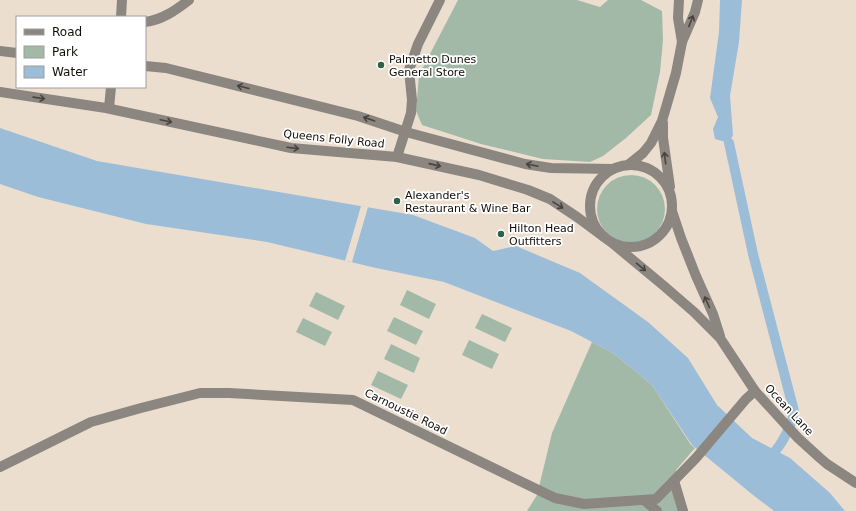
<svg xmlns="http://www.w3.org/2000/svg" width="856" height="511" font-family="'DejaVu Sans',sans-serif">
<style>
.green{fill:#a2b9a8}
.water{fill:#9cbdd7}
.pier{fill:#ecdecf}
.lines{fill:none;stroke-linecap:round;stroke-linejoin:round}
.canal{stroke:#9cbdd7;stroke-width:10}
.minor{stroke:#8c8680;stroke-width:10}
.oneway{stroke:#49433e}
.poi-dot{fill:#2c6249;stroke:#fff;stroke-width:1.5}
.labels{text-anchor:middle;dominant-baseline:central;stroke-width:3.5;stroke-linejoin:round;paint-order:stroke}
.poi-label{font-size:11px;fill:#120d08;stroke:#fff;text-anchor:start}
.street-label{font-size:11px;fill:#120d08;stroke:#fff}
</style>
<rect width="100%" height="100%" fill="#ecdecf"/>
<g class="green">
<path d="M458,0H577L600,7L608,0H641L662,11L663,40L660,72L651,115L626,138L603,156L590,162L543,159L481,144L422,125L416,111L419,75Z"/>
<circle cx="631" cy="209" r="34"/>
<path d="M407,290L436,304L429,319L400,305Z"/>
<path d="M316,292L345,306L338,320L309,306Z"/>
<path d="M482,314L512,328L505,342L475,328Z"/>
<path d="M394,317L423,331L416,345L387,331Z"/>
<path d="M303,318L332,332L325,346L296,332Z"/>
<path d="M469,340L499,354L492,369L462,355Z"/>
<path d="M592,342L613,353L652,385L691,445L695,448L676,470L688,511H527L537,495L552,433Z"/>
<path d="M391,344L420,358L414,373L384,359Z"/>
<path d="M378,371L408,385L401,399L371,385Z"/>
</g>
<g class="water">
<path d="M720,0H742L739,42L730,96L733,135L729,143L715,139L713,129L718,117L710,98L719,32Z"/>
<path d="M0,128L97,161L413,215L475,238L493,251L516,246L580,273L648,322L688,358L717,405L752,438L790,458L830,493L845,511H774L753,495L692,445L652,385L613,353L571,331L444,282L376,268L267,242L146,224L38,197L0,184Z"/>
</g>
<path class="pier" d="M361,206L368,207L352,262L348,261H345Z"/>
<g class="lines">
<path class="canal" d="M729,143L753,254L794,411C793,422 783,442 776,450"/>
<g class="minor">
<path d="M679,0L678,18L682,42"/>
<path d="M121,17L122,0"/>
<path d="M145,22C162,20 176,10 189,0"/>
<path d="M0,51L17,53"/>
<path d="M145,66L166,68L358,116L406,132L525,164L551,168L613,169"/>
<path d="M0,92L106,108L291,148L397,157L479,175L528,190L550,199L577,217L604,237"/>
<path d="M109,108L111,87"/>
<path d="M663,123V138L670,187"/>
<path d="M397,157L411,113L412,100L409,70L418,44L440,0"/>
<path d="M628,165L643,153L651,143L662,121L676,73L682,42L695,12L698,0"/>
<circle cx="631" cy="206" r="41"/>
<path d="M672,211L681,238L696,276L713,314L720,336"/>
<path d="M611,242L664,286L694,312L720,338L755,391L776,414L798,438L820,458L827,464L856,483"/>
<path d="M0,467L91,422L141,408L200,393H229L353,400L555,498L584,504L656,499L696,458L746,399L755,391"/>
<path d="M674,481L683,511"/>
<path d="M644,500L657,511"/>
</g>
</g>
<defs><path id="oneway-shaft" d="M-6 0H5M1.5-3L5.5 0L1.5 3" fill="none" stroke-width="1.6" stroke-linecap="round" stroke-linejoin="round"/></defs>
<g class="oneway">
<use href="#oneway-shaft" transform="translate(691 21) rotate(-69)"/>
<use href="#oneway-shaft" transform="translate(243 87) rotate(-166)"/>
<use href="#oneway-shaft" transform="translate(39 98) rotate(8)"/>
<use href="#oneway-shaft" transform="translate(369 119) rotate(-161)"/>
<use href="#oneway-shaft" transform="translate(166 121) rotate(12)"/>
<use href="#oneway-shaft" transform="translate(293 148) rotate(7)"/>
<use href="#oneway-shaft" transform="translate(665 158) rotate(-97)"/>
<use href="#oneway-shaft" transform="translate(435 165) rotate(13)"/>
<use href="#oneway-shaft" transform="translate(532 165) rotate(-168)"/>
<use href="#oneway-shaft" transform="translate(558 205) rotate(32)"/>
<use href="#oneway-shaft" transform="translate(641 267) rotate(39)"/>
<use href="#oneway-shaft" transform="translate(707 302) rotate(-114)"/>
</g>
<g class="poi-dot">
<circle cx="381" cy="65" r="4"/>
<circle cx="397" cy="201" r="4"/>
<circle cx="501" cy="234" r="4"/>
</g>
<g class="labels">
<g class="poi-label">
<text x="389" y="59">Palmetto Dunes<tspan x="389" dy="13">General Store</tspan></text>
<text x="405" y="195">Alexander's<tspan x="405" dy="13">Restaurant &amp; Wine Bar</tspan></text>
<text x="509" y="228">Hilton Head<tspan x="509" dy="13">Outfitters</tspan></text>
</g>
<g class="street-label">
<text transform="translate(334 139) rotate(6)">Queens Folly Road</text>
<text transform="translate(789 410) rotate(47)">Ocean Lane</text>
<text transform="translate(406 412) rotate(26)">Carnoustie Road</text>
</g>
</g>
<rect x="16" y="16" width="130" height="72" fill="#ffffff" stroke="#a09e9c"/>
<rect x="24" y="29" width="20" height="6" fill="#8c8680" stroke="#a09e9c"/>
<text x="52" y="36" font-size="12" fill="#120d08">Road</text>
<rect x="24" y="46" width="20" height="12" fill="#a2b9a8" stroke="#a09e9c"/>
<text x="52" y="56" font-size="12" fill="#120d08">Park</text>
<rect x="24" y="66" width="20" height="12" fill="#9cbdd7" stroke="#a09e9c"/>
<text x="52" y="76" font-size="12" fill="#120d08">Water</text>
</svg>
